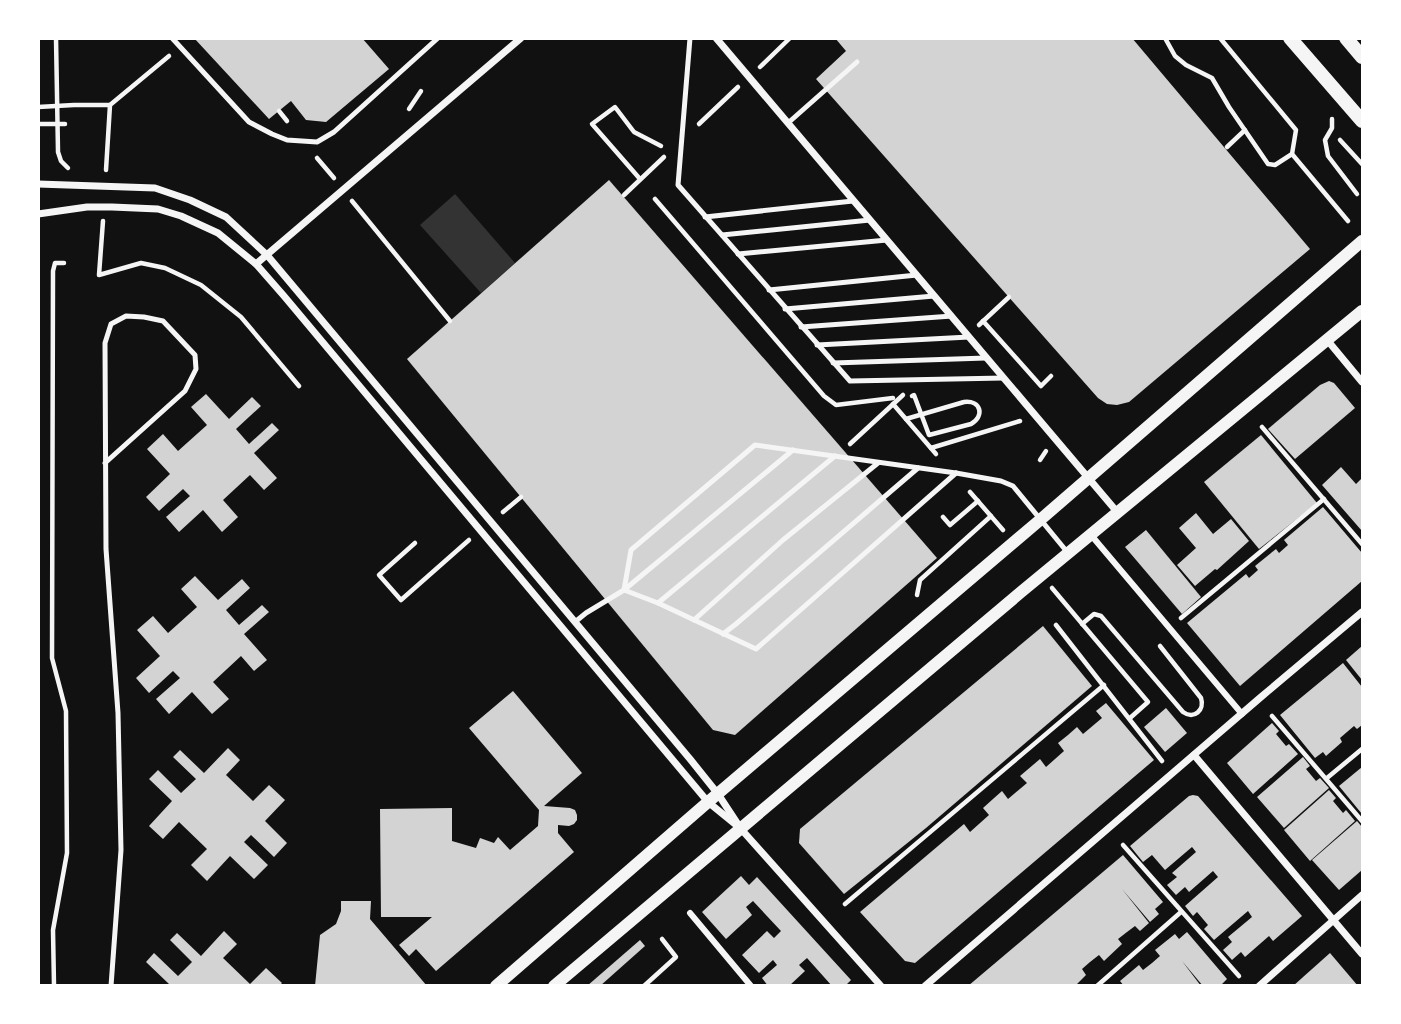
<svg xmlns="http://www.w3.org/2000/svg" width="1401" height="1024" font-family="'Fira Sans',sans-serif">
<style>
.water{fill:#333}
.building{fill:#d3d3d3}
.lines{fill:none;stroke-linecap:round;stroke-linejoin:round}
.path{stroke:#f5f5f5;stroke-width:4.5}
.service{stroke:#f5f5f5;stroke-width:5}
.pedestrian{stroke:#f5f5f5;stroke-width:6}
.minor{stroke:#f5f5f5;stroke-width:7}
.tertiary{stroke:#f5f5f5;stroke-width:12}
.secondary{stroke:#f5f5f5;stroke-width:14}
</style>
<rect width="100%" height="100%" fill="#111"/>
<path class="water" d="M455,194L515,263L481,293L420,225Z"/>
<g class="building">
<path d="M194,38H362L389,69L326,122L306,120L291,101L269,119Z"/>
<path d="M835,38H1132L1310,249L1129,402L1117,405L1107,404L1098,398L816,79L846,51Z"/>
<path d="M609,180L937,558L735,735L713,730L407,359Z"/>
<path d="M1329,381L1334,383L1355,408L1295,459L1268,429L1320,385Z"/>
<path d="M206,394L229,419L252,397L261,406L236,429L249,444L272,423L279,430L254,453L277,478L264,490L250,475L223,500L238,517L222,532L203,510L179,532L166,517L190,496L183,489L159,511L146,497L170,474L147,449L163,434L178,451L207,425L191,407Z"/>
<path d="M1261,435L1317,503L1259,549L1204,482Z"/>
<path d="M1341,467L1356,484L1362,478V531L1322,485Z"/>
<path d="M1323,507L1362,553V581L1240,686L1187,623L1246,574L1249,578L1258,570L1255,566L1276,549L1279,553L1288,545L1284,540Z"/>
<path d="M1196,513L1213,534L1231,519L1249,541L1217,570L1215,569L1195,586L1177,565L1196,548L1179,528Z"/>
<path d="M1146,530L1201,597L1182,614L1125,547Z"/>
<path d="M195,576L218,600L242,579L250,588L226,610L239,625L262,605L269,612L244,634L267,660L254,671L241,656L213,682L229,699L212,714L192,692L169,714L156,699L180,678L173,671L149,693L136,678L160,656L137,630L153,616L168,633L197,607L181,589Z"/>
<path d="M1043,626L1092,686L926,828L844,894L799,843L800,829Z"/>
<path d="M1362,646V680L1346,660Z"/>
<path d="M1343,663L1362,687V725L1357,729L1354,726L1340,738L1342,742L1326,756L1323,752L1315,758L1280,715Z"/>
<path d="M513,691L582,773L544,806L570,808L575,810L577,815V820L574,824L569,826L558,825V833L574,852L436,971L416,949L409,956L399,945L432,917H381L380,809L452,808V841L476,848L480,838L494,843L498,837L510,850L538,826L539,810L469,728Z"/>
<path d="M1106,703L1154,760L915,963L905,961L860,912L964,824L970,832L989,815L983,808L993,799L1002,791L1008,799L1027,783L1020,776L1040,759L1046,767L1064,751L1058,743L1068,735L1077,727L1083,734L1102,718L1096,711Z"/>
<path d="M1166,708L1187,733L1165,752L1144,727Z"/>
<path d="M1272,723L1279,731L1276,734L1286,746L1289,744L1298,754L1253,794L1227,763Z"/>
<path d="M228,748L240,760L226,775L253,801L269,785L285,800L265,821L287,843L274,857L251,835L244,842L268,865L254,879L230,856L207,881L191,865L207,849L179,822L163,839L149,826L172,801L149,779L158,770L181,793L196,779L173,757L180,750L204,773Z"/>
<path d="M1303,757L1310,766L1306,769L1316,781L1320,778L1329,788L1284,828L1257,797Z"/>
<path d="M1362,767V814L1339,786Z"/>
<path d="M1329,790L1336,798L1333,801L1343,813L1346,810L1355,821L1310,861L1284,830Z"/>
<path d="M1193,795L1198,796L1302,916L1273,941L1269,936L1245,957L1241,952L1232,960L1223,950L1232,942L1228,937L1252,917L1248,911L1214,940L1204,929L1208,925L1197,912L1193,916L1185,906L1218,877L1213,871L1189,892L1185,887L1176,895L1167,885L1177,877L1172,873L1196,852L1192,847L1165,870L1152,855L1143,862L1130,846L1189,796Z"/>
<path d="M1357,821L1362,827V870L1339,890L1312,860Z"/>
<path d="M1123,855L1163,902L1155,909L1159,914L1150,922L1122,889L1149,923L1140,931L1135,926L1127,932L1118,939L1122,944L1104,961L1099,955L1090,962L1082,969L1086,975L1075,986H968Z"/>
<path d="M741,876L749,885L757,877L851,980L845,986H832L807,958L799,965L805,971L789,986H768L762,978L777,965L773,960L759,973L742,955L767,931L774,938L781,931L753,901L746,907L752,915L726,939L702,912Z"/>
<path d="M341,901H371L370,919L427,986H315L320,935L336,924L341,911Z"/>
<path d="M224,931L237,944L223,958L250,984L266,968L282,983L279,986H167L169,984L146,962L154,953L178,976L192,962L170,940L177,933L201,956Z"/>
<path d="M1187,932L1227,979L1220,986H1203L1182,961L1201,986H1124L1120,981L1139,965L1143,970L1152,963L1160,956L1155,950L1175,934L1179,939Z"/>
<path d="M640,940L645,946L600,986H587Z"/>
<path d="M1330,953L1358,986H1293Z"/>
</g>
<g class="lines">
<g class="path">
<path d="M56,38L58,152L61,161L68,168"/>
<path d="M1165,38L1175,56L1186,65L1212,78L1229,107L1268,164L1275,165L1292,154"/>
<path d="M1220,38L1296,130L1292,154L1348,221"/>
<path d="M760,67L790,38"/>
<path d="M38,107L74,105H110"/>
<path d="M409,109L421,91"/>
<path d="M279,111L287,121"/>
<path d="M1332,119V128L1325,140L1328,156L1357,194"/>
<path d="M38,124H65"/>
<path d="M699,124L738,87"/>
<path d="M1340,140L1362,164"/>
<path d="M1227,147L1245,130"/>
<path d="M317,158L334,178"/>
<path d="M106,170L110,105L169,56"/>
<path d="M640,179L592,124L615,107L634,132L661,146"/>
<path d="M624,195L664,157"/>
<path d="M655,199L824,396L836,405L893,398"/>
<path d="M352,201L450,321"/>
<path d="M103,221L99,275L141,263L165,268L201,285L241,317L299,386"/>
<path d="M983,321L1041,386L1051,376"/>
<path d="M979,325L1009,297"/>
<path d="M893,404L936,454"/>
<path d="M906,419L964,402C981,400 985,416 971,424L929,435L914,395L912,396"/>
<path d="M1262,427L1362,544"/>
<path d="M850,444L903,395"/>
<path d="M931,448L1020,421"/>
<path d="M1040,460L1046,451"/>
<path d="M970,492L1003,530"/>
<path d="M503,512L521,497"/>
<path d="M943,517L950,525L978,501"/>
<path d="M415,543L379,575L401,600L469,540"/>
<path d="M1052,588L1148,702L1130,718"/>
<path d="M917,595L920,580L991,516"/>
<path d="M1181,618L1324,499"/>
<path d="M1082,624L1094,614L1101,616L1183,712C1194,720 1205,710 1201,698L1160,646"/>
<path d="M1056,625L1162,761"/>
<path d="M1272,716L1362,821"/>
<path d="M1327,778L1362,749"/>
<path d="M1123,845L1239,976"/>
<path d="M845,904L1104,685"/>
<path d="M54,986L53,930L67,853L66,711L52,658L53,271L55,263H64"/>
<path d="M644,986L676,957L662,939"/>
<path d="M1097,986L1181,912"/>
</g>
<g class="service">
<path d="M172,38L249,122L272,134L287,140L317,142L334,132L438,38"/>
<path d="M690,38L678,185L850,381L1004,378"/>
<path d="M788,123L857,62"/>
<path d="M705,217L853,201"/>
<path d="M722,235L870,220"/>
<path d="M738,254L887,240"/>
<path d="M769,290L917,275"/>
<path d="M785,309L934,296"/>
<path d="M801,327L952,316"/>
<path d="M817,345L969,337"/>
<path d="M833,363L986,358"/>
<path d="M105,463L185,391L196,369L195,355L163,321L144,317L126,316L111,324L105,343L106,549L118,713L121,850L111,986"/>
<path d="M624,590L631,550L755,445L956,473L1001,481L1013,486L1068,553"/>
<path d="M624,590L658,603L756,649L956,473"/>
<path d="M658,603L835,456"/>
<path d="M694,620L783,540L878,463"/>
<path d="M575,622L586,613L624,590L793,450"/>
<path d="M723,634L736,624L918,468"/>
</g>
<g class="pedestrian">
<path d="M1091,535L1242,714"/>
<path d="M690,913L751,986"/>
</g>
<g class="minor">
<path d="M716,38L1118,513"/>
<path d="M38,184L155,188L190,200L226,217L267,255L690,759L718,794L741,829L881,986"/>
<path d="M38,214L87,207H112L158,209L181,216L218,233L256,264L284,296L708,802L735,824"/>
<path d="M256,264L521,38"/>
<path d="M1328,341L1362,382"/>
<path d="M1194,755L1362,954"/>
<path d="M925,986L1261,697L1362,612"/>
<path d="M1259,986L1362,895"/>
</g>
<g class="tertiary">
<path d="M496,986L708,802L1040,520L1362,241"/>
<path d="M554,986L1021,592L1362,311"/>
</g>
<g class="secondary">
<path d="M1290,38L1362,121"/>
<path d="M1346,38L1362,57"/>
</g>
</g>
<rect width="1401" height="1024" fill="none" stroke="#ffffff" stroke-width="80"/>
</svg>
